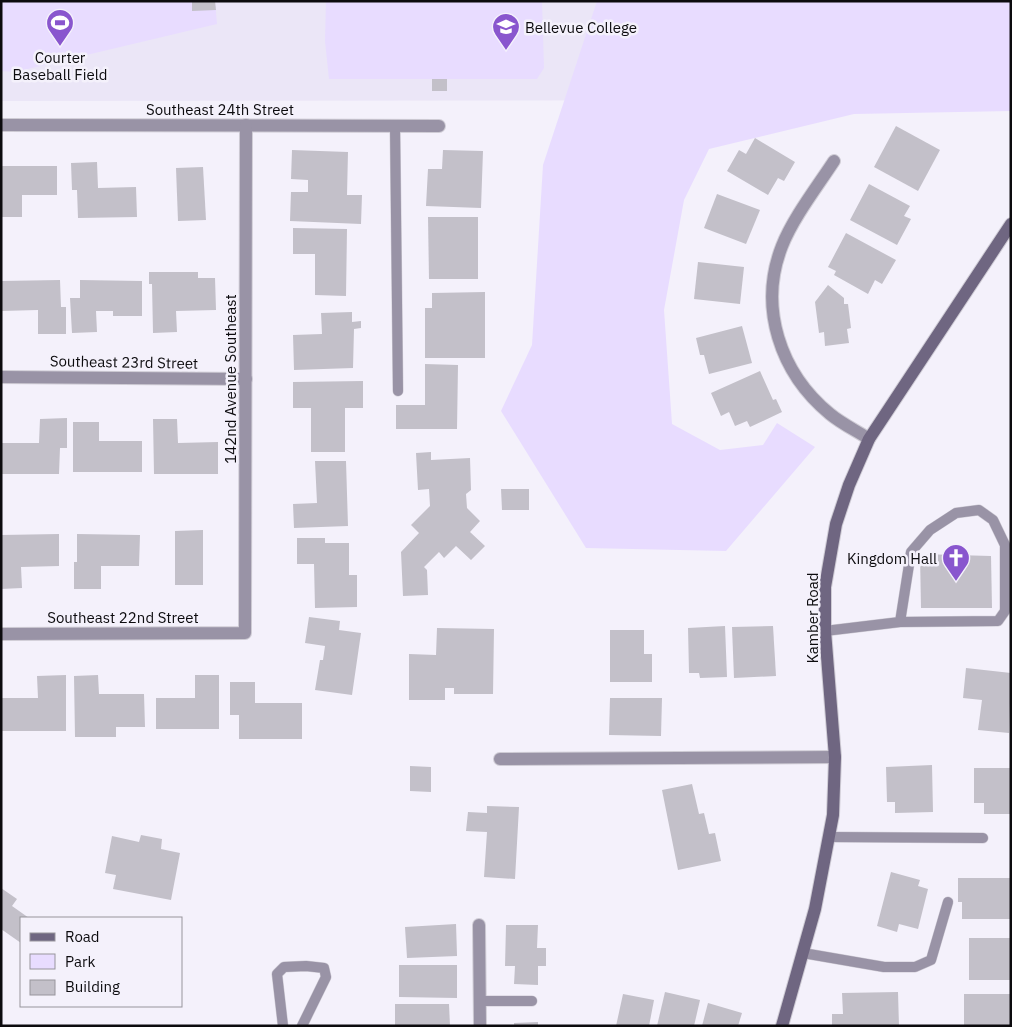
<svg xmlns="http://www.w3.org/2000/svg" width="1012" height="1027" font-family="'IBM Plex Sans',sans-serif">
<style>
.built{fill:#ebe6f7}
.green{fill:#e8dcff}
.building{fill:#c3c0c9}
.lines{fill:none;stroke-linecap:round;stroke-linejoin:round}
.lane-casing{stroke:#cfccd5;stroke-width:11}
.street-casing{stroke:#cfccd5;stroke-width:14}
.secondary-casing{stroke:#cfccd5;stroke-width:14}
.lane{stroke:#9993a6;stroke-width:10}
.street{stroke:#9993a6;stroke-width:12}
.secondary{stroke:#6f6681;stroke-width:12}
.labels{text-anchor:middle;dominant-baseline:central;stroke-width:5;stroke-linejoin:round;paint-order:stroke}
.poi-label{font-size:15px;fill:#0c0b0e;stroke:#f4f1fb;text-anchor:start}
.street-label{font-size:15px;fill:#0c0b0e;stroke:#f4f1fb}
</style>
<rect width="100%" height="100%" fill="#f4f1fb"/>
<path class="built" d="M1,1H1011V100L1,101Z"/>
<g class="green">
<path d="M1,1H215L217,24L15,72L1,71Z"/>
<path d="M326,1H542L544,68L537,79H329L325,41Z"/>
<path d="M597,1H1011V111L854,114L709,149L684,200L664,310L672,424L720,450L763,445L777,423L815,447L726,551L586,548L501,411L532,345L543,165Z"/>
</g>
<g class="building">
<path d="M192,1H215L216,10L192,11Z"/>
<rect x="432" y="79" width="15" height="12"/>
<path d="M896,126L940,150L918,191L874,167Z"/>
<path d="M755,138L795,162L784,181L778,178L768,195L727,171L739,150L746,154Z"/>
<path d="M292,150L348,152L347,195H362L361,224L290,221L291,192H308V180L291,179Z"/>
<path d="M443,150L483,151L481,208L426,206L428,169H442Z"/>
<path d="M97,162L98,188L136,187L137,217L78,218L77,190H72L71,163Z"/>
<path d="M1,166H57V195H22V217H1Z"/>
<path d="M203,167L206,220L178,221L176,168Z"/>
<path d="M869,184L910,206L904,216L911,219L897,245L850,220Z"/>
<path d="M717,194L760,210L746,244L704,228Z"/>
<path d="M428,217H478V279H429Z"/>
<path d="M293,228L347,229L346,296L315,295V254H293Z"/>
<path d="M846,233L896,260L882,284L875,280L868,294L834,275L836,271L828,267Z"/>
<path d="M698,262L744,267L740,304L694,299Z"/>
<path d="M149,272H198V278H215L216,310L176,311L177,332L153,333L152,284H149Z"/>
<path d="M60,280L61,307H66V334H38V310L1,311V281Z"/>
<path d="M80,280L142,281V316H113V311H96L97,332L72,333L70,298H80Z"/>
<path d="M828,285L844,298V304H848L851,328L847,329L849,343L825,346L824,332L819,333L815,302Z"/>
<path d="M485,292V358H425V308H432V293Z"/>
<path d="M352,312V322L361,321V328L354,329L353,368L294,370L293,335L322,334L321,313Z"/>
<path d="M742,326L752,363L709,374L704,355H700L696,338Z"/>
<path d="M425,364L458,365L457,429H396V405H425Z"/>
<path d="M760,371L773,400L776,399L782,412L750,427L747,421L735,426L729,412L721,416L711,393Z"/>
<path d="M363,381V408H345V452H311V408H293V382Z"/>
<path d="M67,418V448H60L59,474H1V443H39L40,419Z"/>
<path d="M153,419H177L178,443L218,442V474H154Z"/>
<path d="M73,422H99V441H142V472H73Z"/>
<path d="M431,452V460L470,458L471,490L466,494L467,508L480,521L470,532L485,546L471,560L456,546L444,558L439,552L424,567L427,570L428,595L403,596L401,552L419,533L411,525L430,506L429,489L418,490L416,453Z"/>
<path d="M315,461H346L348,526L294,528L293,504L317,503Z"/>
<path d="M501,489H529V510H502Z"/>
<path d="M203,530V585H175V531Z"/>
<path d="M59,534V566L21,567L22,588L1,589V535Z"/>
<path d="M77,534L140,535L139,566H101V589H74V562H77Z"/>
<path d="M297,538H325V543H349V575H357V607L315,608L314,564H297Z"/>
<path d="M920,554L991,556L992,608H921Z"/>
<path d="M309,617L340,621L339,630L361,633L352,695L315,690L320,660H323L325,646L305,643Z"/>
<path d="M725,626L727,677L700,678L699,673H689L688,628Z"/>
<path d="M773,626L776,676L734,678L732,627Z"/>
<path d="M437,628L494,629L493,694H454V688H445V700H409V654L436,655Z"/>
<path d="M610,630H644V654H652V682H610Z"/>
<path d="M966,668L1011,673L1009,733L978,730L982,700L963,698Z"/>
<path d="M66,675V731H1V698H38L37,676Z"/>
<path d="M98,675L99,694H144L145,727H116V737H75L74,676Z"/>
<path d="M195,675H219V729H156V698H195Z"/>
<path d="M230,682H255V703H302V739H239V715H230Z"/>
<path d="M610,698H662L661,736L609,735Z"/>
<path d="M932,765L933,812L895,813V802H887L886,767Z"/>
<path d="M410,766L431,767V792L410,791Z"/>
<path d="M974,768H1011V814H984V803H974Z"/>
<path d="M692,784L699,814L704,813L709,834L715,833L721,861L678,870L662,790Z"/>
<path d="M487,806L519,807L515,879L484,877L487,832L466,831L468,812L487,813Z"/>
<path d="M141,835L162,839L161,849L180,853L171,900L113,889L116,875L105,873L112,836L139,842Z"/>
<path d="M891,872L920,880L918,886L928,889L918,929L899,924L897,932L877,926Z"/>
<path d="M958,878H1011V919H962V902H958Z"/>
<path d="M1,888L17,899L12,906L29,918H21V943L1,929Z"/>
<path d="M456,924L457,956L407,958L405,927Z"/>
<path d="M506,925H538L537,948H546V966H538V985L514,984L515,966H505Z"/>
<rect x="969" y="938" width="42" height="42"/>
<path d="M399,965H457V998L399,997Z"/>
<path d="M665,992L700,1000L694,1026H657Z"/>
<path d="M898,992L899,1026H832V1014H843L842,993Z"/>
<path d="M623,994L654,1000L649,1026H616Z"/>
<rect x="964" y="994" width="47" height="32"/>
<path d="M708,1003L742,1013L738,1026H702Z"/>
<path d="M395,1004H449L450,1026H395Z"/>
<path d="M538,1022V1026H514V1023Z"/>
</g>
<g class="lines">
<defs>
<g id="lane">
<path d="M395,125L398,391"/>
<path d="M825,631L900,622L998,621L1005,611V545L993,520L979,510L956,513L930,530L911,552L900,622"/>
<path d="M830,837L983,838"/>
<path d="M803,953L884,967H915L931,960L948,902"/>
<path d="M479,1001H532"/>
<path d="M283,1026L277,974L284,967L306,966L324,968L326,977L302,1026"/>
</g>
<g id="street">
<path d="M1,125L439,126"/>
<path d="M834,161C817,187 793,218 782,246C758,307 780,373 830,414C842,424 857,431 869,439"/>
<path d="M1,377L246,379"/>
<path d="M1,634L245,633L246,125"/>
<path d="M500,759L835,757"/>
<path d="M479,925L480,1026"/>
</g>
<path id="secondary" d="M782,1026L815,909L833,815L835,757L825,631V587L836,524L849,485L869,439L1011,224"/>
</defs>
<use href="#lane" class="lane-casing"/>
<use href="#street" class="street-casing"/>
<use href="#secondary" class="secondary-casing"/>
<use href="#lane" class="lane"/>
<use href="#street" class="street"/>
<use href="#secondary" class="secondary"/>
</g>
<defs>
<symbol id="stadium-pin" viewBox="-11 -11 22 30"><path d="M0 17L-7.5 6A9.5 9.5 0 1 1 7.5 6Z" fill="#8956ce" stroke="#f4f1fb"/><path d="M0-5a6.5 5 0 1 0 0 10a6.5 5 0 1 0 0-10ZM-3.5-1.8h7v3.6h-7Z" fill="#fff"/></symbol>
<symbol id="university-pin" viewBox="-11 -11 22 30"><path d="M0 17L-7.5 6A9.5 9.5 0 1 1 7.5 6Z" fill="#8956ce" stroke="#f4f1fb"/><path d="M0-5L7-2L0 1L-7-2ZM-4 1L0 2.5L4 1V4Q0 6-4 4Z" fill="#fff"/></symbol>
<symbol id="church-pin" viewBox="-11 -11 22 30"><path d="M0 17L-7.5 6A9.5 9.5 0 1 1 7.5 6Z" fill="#8956ce" stroke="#f4f1fb"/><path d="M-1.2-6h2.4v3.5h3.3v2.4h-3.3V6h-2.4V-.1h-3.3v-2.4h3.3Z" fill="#fff"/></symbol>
</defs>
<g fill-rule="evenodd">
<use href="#stadium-pin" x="44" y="7" width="32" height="43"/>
<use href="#university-pin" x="490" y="11" width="32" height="43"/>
<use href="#church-pin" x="940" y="542" width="32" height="43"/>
</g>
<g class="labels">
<g class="poi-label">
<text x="525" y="27">Bellevue College</text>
<text x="60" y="57" text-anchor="middle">Courter<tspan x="60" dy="17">Baseball Field</tspan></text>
<text x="937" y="558" text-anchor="end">Kingdom Hall</text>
</g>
<g class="street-label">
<text x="220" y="109">Southeast 24th Street</text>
<text transform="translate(124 362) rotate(1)">Southeast 23rd Street</text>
<text transform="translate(230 379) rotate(-90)">142nd Avenue Southeast</text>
<text x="123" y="617">Southeast 22nd Street</text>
<text transform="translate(812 618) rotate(-90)">Kamber Road</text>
</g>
</g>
<rect width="1012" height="1027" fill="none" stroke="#0c0b0e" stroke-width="5"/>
<rect x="20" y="917" width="162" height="90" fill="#f4f1fb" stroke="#97959c"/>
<rect x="30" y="933" width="25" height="8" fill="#6f6681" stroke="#97959c"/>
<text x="65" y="942" font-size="15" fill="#0c0b0e">Road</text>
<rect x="30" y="954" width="25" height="15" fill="#e8dcff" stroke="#97959c"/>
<text x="65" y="967" font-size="15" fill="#0c0b0e">Park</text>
<rect x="30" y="980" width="25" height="15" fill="#c3c0c9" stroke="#97959c"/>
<text x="65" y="992" font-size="15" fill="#0c0b0e">Building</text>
</svg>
